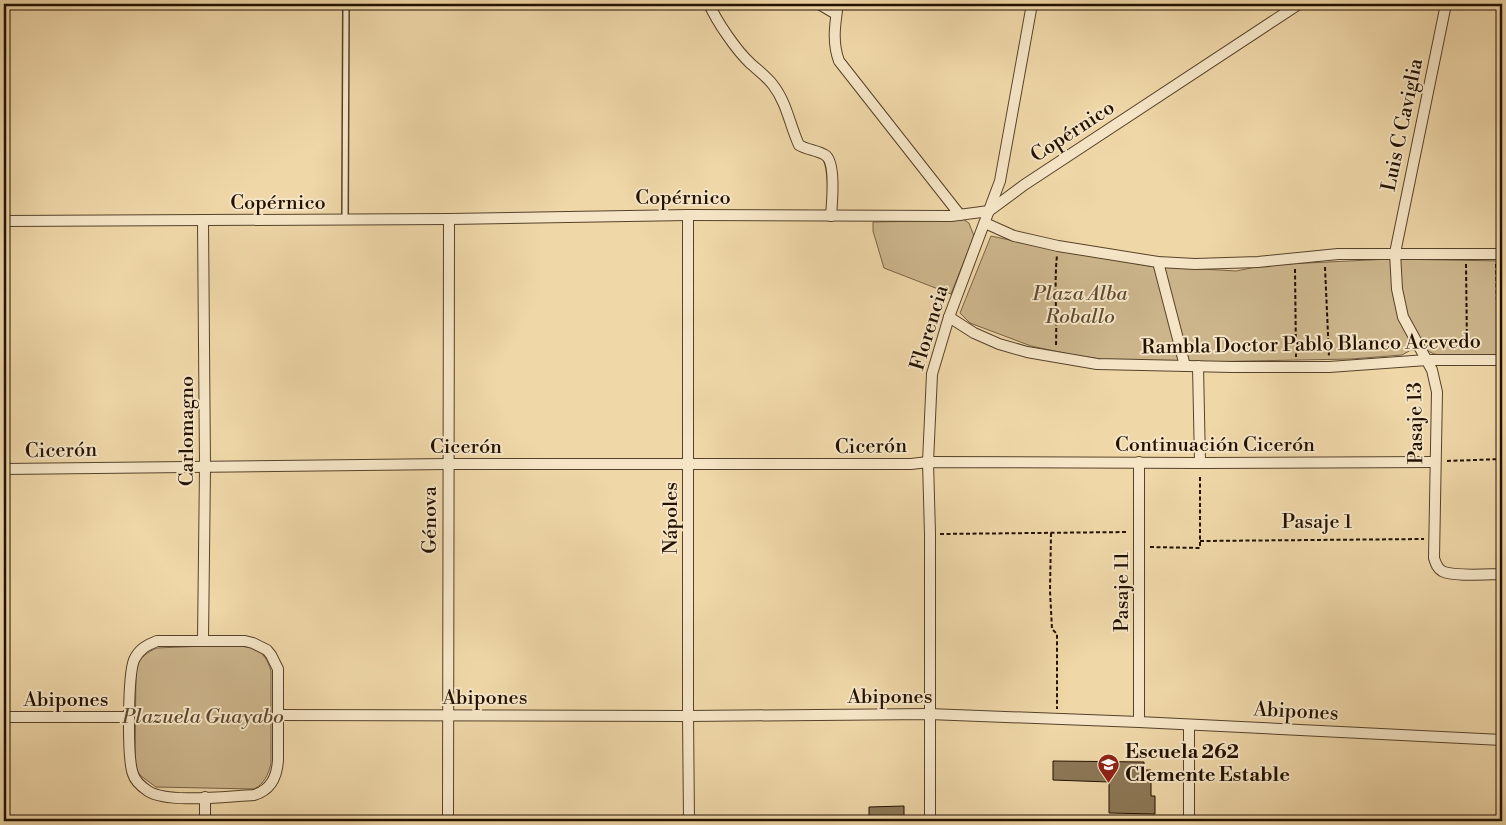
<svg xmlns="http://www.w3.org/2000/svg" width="1506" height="825" font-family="'Libre Bodoni',serif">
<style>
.green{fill:#ccb58b;stroke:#786346}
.building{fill:#8d7857;stroke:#231100}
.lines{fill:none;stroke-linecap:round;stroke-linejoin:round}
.lane-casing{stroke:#56422a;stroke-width:8}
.street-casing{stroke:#56422a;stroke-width:12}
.path{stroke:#231100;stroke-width:2;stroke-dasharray:4 2.5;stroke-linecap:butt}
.lane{stroke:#f5e5c6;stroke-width:5}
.street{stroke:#f5e5c6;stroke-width:10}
.labels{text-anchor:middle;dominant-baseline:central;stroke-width:4;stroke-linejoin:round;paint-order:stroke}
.street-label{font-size:20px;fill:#231100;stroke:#f5e5c6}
.park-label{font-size:20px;font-style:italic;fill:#5e4a31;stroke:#f5e5c6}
.poi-label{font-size:20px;font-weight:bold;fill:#231100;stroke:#f5e5c6;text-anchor:start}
</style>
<rect width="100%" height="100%" fill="#efd7a8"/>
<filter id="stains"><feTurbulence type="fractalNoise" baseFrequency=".004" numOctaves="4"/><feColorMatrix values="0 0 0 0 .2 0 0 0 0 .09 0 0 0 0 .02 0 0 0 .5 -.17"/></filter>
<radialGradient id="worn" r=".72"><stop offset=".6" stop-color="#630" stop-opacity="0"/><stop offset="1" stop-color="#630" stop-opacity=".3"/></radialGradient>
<g class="green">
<path d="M961,218L969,223L974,236L951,294L884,268L873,231V222L925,221Z"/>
<path d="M991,236L1043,247L1149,266L1236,271L1266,265L1390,259L1502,261V355L1456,357L1434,354L1428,351L1411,350L1402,355L1351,359L1196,362L1115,361L1073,355L1031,346L970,323L960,313Z"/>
<path d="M228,645C252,647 264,647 271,671V764C268,775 264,784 254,789L156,787L141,776L137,771L135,761L136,667C141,657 147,652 157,648Z"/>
</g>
<g class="building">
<path d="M1053,761L1144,762V770H1151V796H1155V814L1109,813V782L1053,780Z"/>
<path d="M904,806V821H884V816H869V807Z"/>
</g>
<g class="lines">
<defs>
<path id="lane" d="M345,220L346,4"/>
<g id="street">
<path d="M709,4C717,22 736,50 751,64C759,71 767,77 773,85C787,103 790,126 799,145C807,150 817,150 825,155C836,161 832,204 831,216"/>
<path d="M819,4L836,14"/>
<path d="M838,4C835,24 832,42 839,61L960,215"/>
<path d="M1446,4L1395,253L1397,289L1403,317L1432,370L1437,392L1434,558C1436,564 1437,568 1442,571C1453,577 1489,574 1502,574"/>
<path d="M688,215V716L689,821"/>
<path d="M4,221L449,219L688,215L951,216L989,211L1024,185L1299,4"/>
<path d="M985,223L1014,236L1058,246L1158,262L1195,264L1258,262L1338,254H1502"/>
<path d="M1158,262L1185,366"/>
<path d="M949,317L974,333L999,344L1027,352L1097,364L1232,367H1329L1427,360H1502"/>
<path d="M1198,366L1200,463"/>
<path d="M4,469L448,464H911L928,462L1200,463L1435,462"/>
<path d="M203,640L205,467L203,221"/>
<path d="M157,641H245L253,643L267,650L271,655L278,669V760C277,777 271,790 254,795C229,796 168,804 148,791C142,787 135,781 133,774C127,759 128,675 134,660C139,649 147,645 157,641Z"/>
<path d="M278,715L688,716L929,714L1139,722L1502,740"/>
<path d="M4,717H129"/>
<path d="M1139,722V462"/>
<path d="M205,797V821"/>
<path d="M448,821L449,219"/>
<path d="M930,821V534L928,462L932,374L949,317L1000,181L1032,4"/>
<path d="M1189,821V725"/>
</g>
</defs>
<use href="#lane" class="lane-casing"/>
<use href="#street" class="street-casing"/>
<g class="path">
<path d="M1466,264L1467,349"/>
<path d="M1496,264L1498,349"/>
<path d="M1325,267L1329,357"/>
<path d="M1295,269L1296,357"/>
<path d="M1056,345C1057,315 1054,285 1057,255"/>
<path d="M1447,461L1502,459"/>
<path d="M1051,533L1050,591L1052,629L1057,634V709"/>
<path d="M940,534L1128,532"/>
<path d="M1200,541L1424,539"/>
<path d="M1150,547L1200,548V475"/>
</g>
<use href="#lane" class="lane"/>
<use href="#street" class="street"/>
</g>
<defs>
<symbol id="school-pin" viewBox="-11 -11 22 30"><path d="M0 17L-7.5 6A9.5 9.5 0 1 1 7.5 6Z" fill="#8f2418" stroke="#f5e5c6"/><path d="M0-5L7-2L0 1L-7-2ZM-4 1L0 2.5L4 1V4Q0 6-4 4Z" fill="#fff"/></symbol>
</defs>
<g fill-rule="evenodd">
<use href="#school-pin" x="1096" y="752" width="25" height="34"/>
</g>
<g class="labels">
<g class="street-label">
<text transform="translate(1403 125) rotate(-78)">Luis C Caviglia</text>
<text transform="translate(1073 132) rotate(-33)">Copérnico</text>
<text x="683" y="198">Copérnico</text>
<text x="278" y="203">Copérnico</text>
<text transform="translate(930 328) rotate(-73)">Florencia</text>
<text transform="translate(1311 345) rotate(-1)">Rambla Doctor Pablo Blanco Acevedo</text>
<text transform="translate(1416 423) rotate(-91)">Pasaje 13</text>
<text transform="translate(187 431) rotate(-90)">Carlomagno</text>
<text x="1215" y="445">Continuación Cicerón</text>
<text x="466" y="447">Cicerón</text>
<text transform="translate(871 447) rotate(-1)">Cicerón</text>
<text transform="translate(61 451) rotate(-1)">Cicerón</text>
<text transform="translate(671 518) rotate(-90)">Nápoles</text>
<text transform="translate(430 520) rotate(-90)">Génova</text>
<text x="1317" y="522">Pasaje 1</text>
<text transform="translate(1122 592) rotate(-90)">Pasaje 11</text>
<text x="890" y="697">Abipones</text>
<text x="485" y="698">Abipones</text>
<text x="66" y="700">Abipones</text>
<text transform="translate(1296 712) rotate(3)">Abipones</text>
</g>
<g class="park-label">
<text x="1080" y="294">Plaza Alba<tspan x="1080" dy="23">Roballo</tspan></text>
<text x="203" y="717">Plazuela Guayabo</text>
</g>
<g class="poi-label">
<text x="1125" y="752">Escuela 262<tspan x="1125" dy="23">Clemente Estable</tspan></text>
</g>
</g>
<rect width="1506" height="825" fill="none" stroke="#efd7a8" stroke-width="20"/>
<rect x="5" y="5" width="1496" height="815" fill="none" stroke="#231100" stroke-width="2.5"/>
<rect x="10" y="10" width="1486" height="805" fill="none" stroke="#231100"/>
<rect width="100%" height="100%" filter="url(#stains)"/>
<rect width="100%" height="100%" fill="url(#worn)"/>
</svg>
